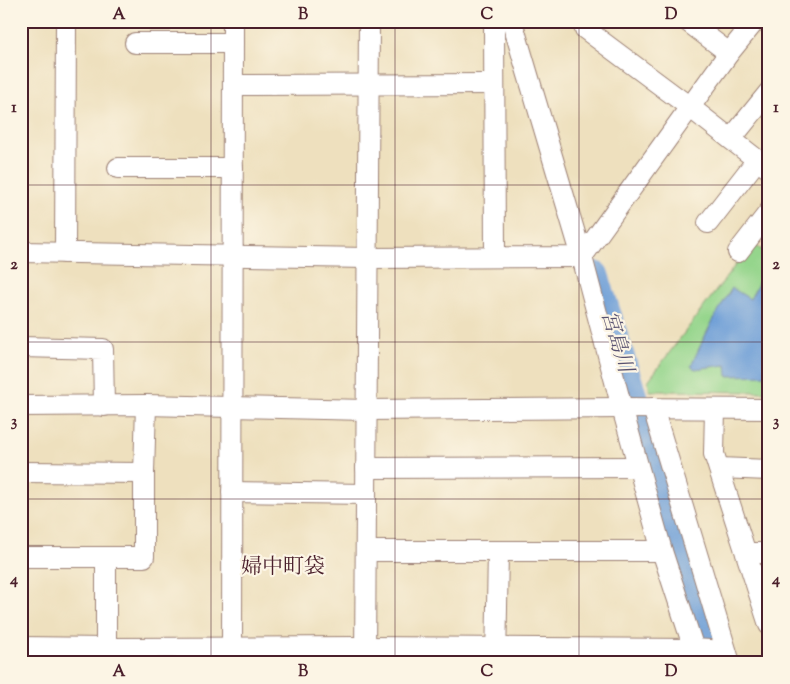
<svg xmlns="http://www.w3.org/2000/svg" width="790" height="684" font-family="'Sorts Mill Goudy','Noto Serif JP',serif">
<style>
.green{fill:#95d58c;stroke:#707a5c}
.water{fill:#6d9ed7;stroke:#5c5e81}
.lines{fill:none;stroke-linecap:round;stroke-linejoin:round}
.river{stroke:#6d9ed7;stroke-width:28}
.minor-casing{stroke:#9c8074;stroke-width:22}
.minor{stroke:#fff;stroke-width:20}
.grid{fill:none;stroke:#4a1f2b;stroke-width:1;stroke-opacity:0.55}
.labels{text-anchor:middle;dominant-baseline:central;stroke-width:4.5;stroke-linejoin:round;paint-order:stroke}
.water-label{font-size:21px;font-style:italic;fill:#585270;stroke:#fcf5e5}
.neighbourhood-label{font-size:21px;fill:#4a1f2b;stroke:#fcf5e5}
.neatline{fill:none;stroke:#4a1f2b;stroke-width:2}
.grid-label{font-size:16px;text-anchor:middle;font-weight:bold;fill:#4a1f2b}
</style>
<rect width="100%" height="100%" fill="#fcf5e5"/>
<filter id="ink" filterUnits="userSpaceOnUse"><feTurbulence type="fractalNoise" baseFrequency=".02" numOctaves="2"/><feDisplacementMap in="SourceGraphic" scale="10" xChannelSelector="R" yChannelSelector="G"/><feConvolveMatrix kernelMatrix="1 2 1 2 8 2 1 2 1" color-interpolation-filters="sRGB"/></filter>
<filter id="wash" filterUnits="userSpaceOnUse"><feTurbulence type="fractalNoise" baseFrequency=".0096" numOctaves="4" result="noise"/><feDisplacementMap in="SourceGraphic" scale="20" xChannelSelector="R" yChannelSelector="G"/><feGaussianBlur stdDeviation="1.12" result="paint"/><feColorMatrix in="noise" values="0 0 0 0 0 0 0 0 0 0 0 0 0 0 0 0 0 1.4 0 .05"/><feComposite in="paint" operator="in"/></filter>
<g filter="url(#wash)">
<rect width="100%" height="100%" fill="#eee0be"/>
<path class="green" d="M752,243L769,255V392L650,391L648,381Z"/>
<path class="water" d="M760,280L769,286V375L727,376L726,365L695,369L691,366C703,339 716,313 732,288L750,299Z"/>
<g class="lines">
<path class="river" d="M595,275L671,516L715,663"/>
</g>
</g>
<g filter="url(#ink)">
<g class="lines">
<defs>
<g id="minor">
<path d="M494,21L495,257"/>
<path d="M687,21L729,53"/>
<path d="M585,29L691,108L769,169"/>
<path d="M135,43H233"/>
<path d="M233,85L494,84"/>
<path d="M731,139L769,92"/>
<path d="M118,168H233"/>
<path d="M708,223L757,160"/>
<path d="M21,252L367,258L582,257L729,53L755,21"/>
<path d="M738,252L769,212"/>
<path d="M65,253L66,21"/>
<path d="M21,347L103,349L104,406"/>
<path d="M21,406L146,405L366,410L622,408L769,409"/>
<path d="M653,408L730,663"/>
<path d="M715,409L714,454L769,625"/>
<path d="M366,468L638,467"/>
<path d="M719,468L769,470"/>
<path d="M21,472L144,473"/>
<path d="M232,492L366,494"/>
<path d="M366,551H662"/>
<path d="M746,553H769"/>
<path d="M21,557H144V473L146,405"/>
<path d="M106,557V663"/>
<path d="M21,647L106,648L365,647L694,649L662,551L622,408L582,257L512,21"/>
<path d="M232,663L233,21"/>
<path d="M365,663L369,21"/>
<path d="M496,663L498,551"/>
<path d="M699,663L694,649L726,651"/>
</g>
</defs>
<use href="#minor" class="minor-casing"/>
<use href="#minor" class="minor"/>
</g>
</g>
<path class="grid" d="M211,21V663M395,21V663M579,21V663M21,185H769M21,342H769M21,499H769"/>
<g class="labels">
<g class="water-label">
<text transform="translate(616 342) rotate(73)">宮島川</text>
</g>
<g class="neighbourhood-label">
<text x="283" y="568">婦中町袋</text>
</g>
</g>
<rect width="790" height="684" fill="none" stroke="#fcf5e5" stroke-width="55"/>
<rect x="28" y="28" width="734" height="628" class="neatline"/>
<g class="grid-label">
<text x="119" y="19">A</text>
<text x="303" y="19">B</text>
<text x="487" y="19">C</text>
<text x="671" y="19">D</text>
<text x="14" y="112">1</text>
<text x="776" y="112">1</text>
<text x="14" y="269">2</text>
<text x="776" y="269">2</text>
<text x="14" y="426">3</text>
<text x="776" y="426">3</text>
<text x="14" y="584">4</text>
<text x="776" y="584">4</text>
<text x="119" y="676">A</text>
<text x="303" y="676">B</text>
<text x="487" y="676">C</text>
<text x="671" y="676">D</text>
</g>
</svg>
